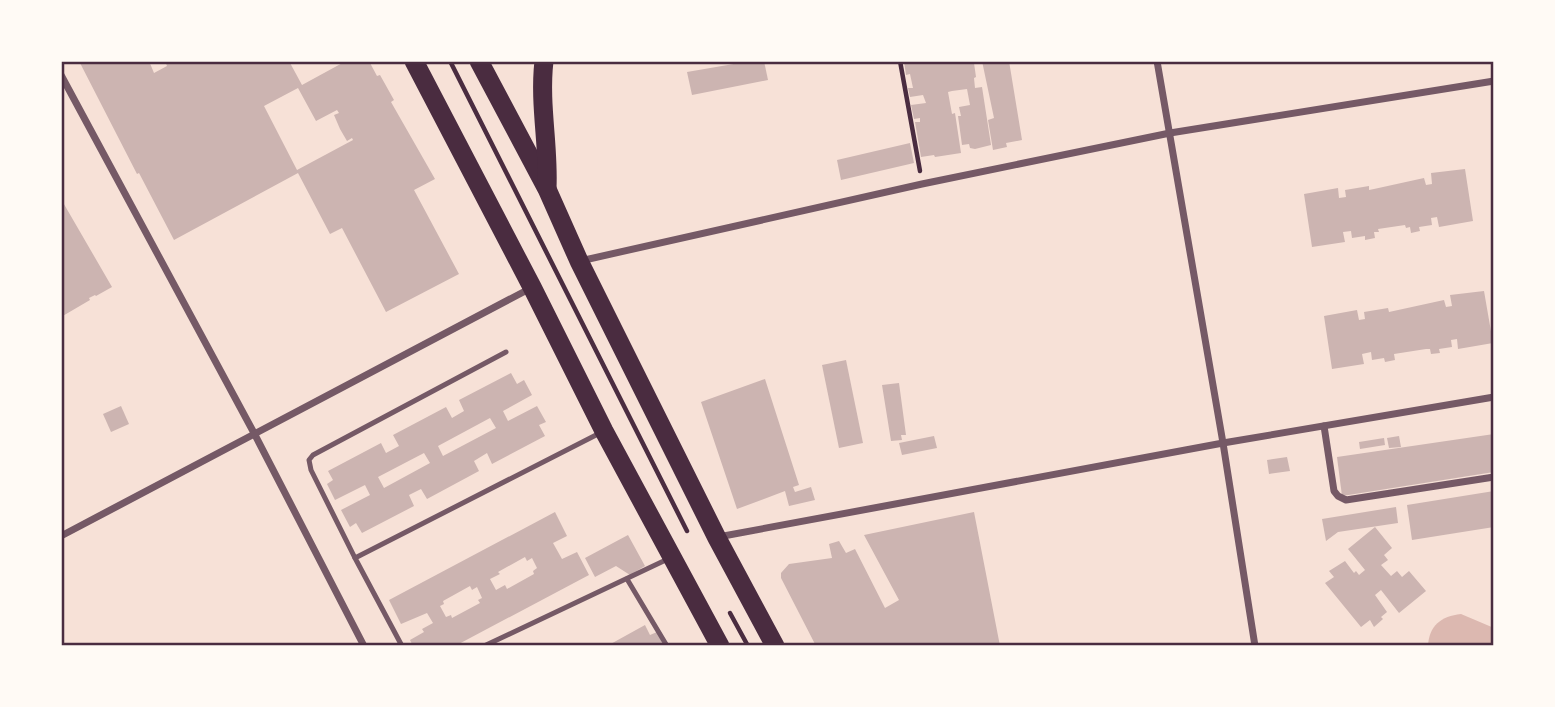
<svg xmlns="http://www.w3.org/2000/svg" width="1555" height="707" font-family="'DejaVu Sans',sans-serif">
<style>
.water{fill:#dcb8b0}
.building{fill:#ccb4b1;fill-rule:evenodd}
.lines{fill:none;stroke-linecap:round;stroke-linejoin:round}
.path{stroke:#4a2c40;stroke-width:4.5}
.service{stroke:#755966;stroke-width:5}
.minor{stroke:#755966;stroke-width:7}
.trunk{stroke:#4a2c40;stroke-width:19}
.neatline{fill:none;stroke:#4a2c40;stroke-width:2.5}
</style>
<rect width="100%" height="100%" fill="#f7e1d7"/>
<path class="water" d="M1461,614L1494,628V646H1428C1429,626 1441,616 1461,614Z"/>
<g class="building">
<path d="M79,61H149L154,73L167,66L165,61H289L302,85L346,61H369L377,76L380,75L394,100L391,102L435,179L414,190L459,274L386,312L342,228L330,234L298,173L174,240L139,173L137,174ZM298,88L316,121L337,110L339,113L334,115L340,129L347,141L352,138L353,140L297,170L264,106Z"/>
<path d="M751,61H764L768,80L692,95L687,72Z"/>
<path d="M904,61H979L974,63L976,77L974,78L975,88L982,87L991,145L975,149L970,148L969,144L962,145L958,116H961L959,107L970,105L967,89L952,91L948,92L952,114L955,113L961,153L935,157L934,155L921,157L915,122H920V118L914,119L911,105L926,103L923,95L910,97L908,88H913L910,74L906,75Z"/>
<path d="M982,61H1009L1022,140L1006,143L1007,147L993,150L988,120L994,118Z"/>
<path d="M910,143L914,163L841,180L837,160Z"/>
<path d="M1465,169L1473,221L1439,227L1437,217L1431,218L1432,225L1419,227L1420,231L1411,233L1410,227L1406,228L1405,225L1378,229L1379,232H1374L1375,238L1365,240V236L1352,238L1351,231L1343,232L1345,242L1312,247L1304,194L1338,188L1339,198L1346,197L1345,190L1369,186V190L1374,189L1424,178L1426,185L1432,184L1431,173Z"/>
<path d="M61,199L112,287L96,296L95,295L89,298L90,300L61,317Z"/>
<path d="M1484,291L1493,343L1458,349L1457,339L1451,340L1452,347L1439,349L1440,353L1431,354L1430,349H1426L1394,354L1395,360L1385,362L1384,358L1372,360L1371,352L1362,354L1364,364L1332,369L1324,316L1357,310L1359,320L1365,319L1364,312L1388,308L1389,312L1444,300L1446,307L1452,306L1450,295Z"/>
<path d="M846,360L863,443L839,448L822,365Z"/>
<path d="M511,373L517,384L524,380L532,395L503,411L508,421L537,406L546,422L539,425L545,436L492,464L487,453L474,461L479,471L427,499L421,489L409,495L414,506L362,533L356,523L350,527L341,510L370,495L365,485L335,500L327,484L333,480L328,471L381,443L386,453L399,446L393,435L446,407L452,418L464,411L459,400ZM490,418L496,428L443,456L438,446ZM424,453L430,463L384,488L378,477Z"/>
<path d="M765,379L799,485L793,487L795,492L811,487L815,500L789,506L785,491L737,509L701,402Z"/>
<path d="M899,383L906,435H901L902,440L891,441L882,385Z"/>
<path d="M121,406L129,424L111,432L103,414Z"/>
<path d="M1494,434V472L1342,496L1337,457Z"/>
<path d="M934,436L937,448L902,455L899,443Z"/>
<path d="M1399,436L1401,447L1389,448L1387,438Z"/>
<path d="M1384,438L1385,445L1360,449L1359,442Z"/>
<path d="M1287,457L1290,471L1269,474L1267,460Z"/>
<path d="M1494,491V527L1412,540L1407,505Z"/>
<path d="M1396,507L1398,523L1338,532L1326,541L1322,519Z"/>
<path d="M555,512L567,536L553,543L562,559L577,552L589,575L455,646H413L410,640L424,632L422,629L433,623L427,613L401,624L389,600ZM525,557L527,561L532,558L537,568L533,571L534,574L507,589L505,585L496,590L490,579L500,574L498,572ZM470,586L472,590L477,587L482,598L478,600L480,603L452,618L451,615L446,617L440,606L444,604L443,601Z"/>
<path d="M974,512L1000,646H816L781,578V573L789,564L832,558L829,544L839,541L846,553L855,549L885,608L899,600L864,535Z"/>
<path d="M1375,527L1392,548L1384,555L1388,560L1381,565L1391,576L1397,571L1402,577L1409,571L1426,591L1399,613L1381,590L1375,595L1387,612L1381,617L1383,619L1374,627L1370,620L1361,627L1325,583L1334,577L1329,571L1345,561L1354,573L1356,571L1359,575L1365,570L1348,549Z"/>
<path d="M628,535L645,566L630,575L616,566L595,577L585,558Z"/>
<path d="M645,625L650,635L657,632L664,646H607Z"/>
</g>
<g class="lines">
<g class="path">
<path d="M450,61L687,531"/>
<path d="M900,61L920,171"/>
<path d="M730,613L748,646"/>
</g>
<g class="service">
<path d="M355,558L311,470L309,460L313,455L506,352"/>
<path d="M627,579L667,646"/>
<path d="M402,646L355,558L600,433"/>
<path d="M484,646L670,558"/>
</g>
<g class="minor">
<path d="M1157,61L1223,443L1255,646"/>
<path d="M61,75L254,433L364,646"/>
<path d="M580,261L922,184L1170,133L1494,81"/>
<path d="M1324,426L1334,491L1338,496L1346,500L1494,477"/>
<path d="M61,536L531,288"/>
<path d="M718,537L1223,443L1494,397"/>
</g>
<g class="trunk">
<path d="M414,61L532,287L604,431L720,646"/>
<path d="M479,61L547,189L579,261L717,538L775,646"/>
<path d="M544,61C539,104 549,146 547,188"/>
</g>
</g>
<rect width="1555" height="707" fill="none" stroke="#fffaf5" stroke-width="126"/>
<rect x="63" y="63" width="1429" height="581" class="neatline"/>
</svg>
